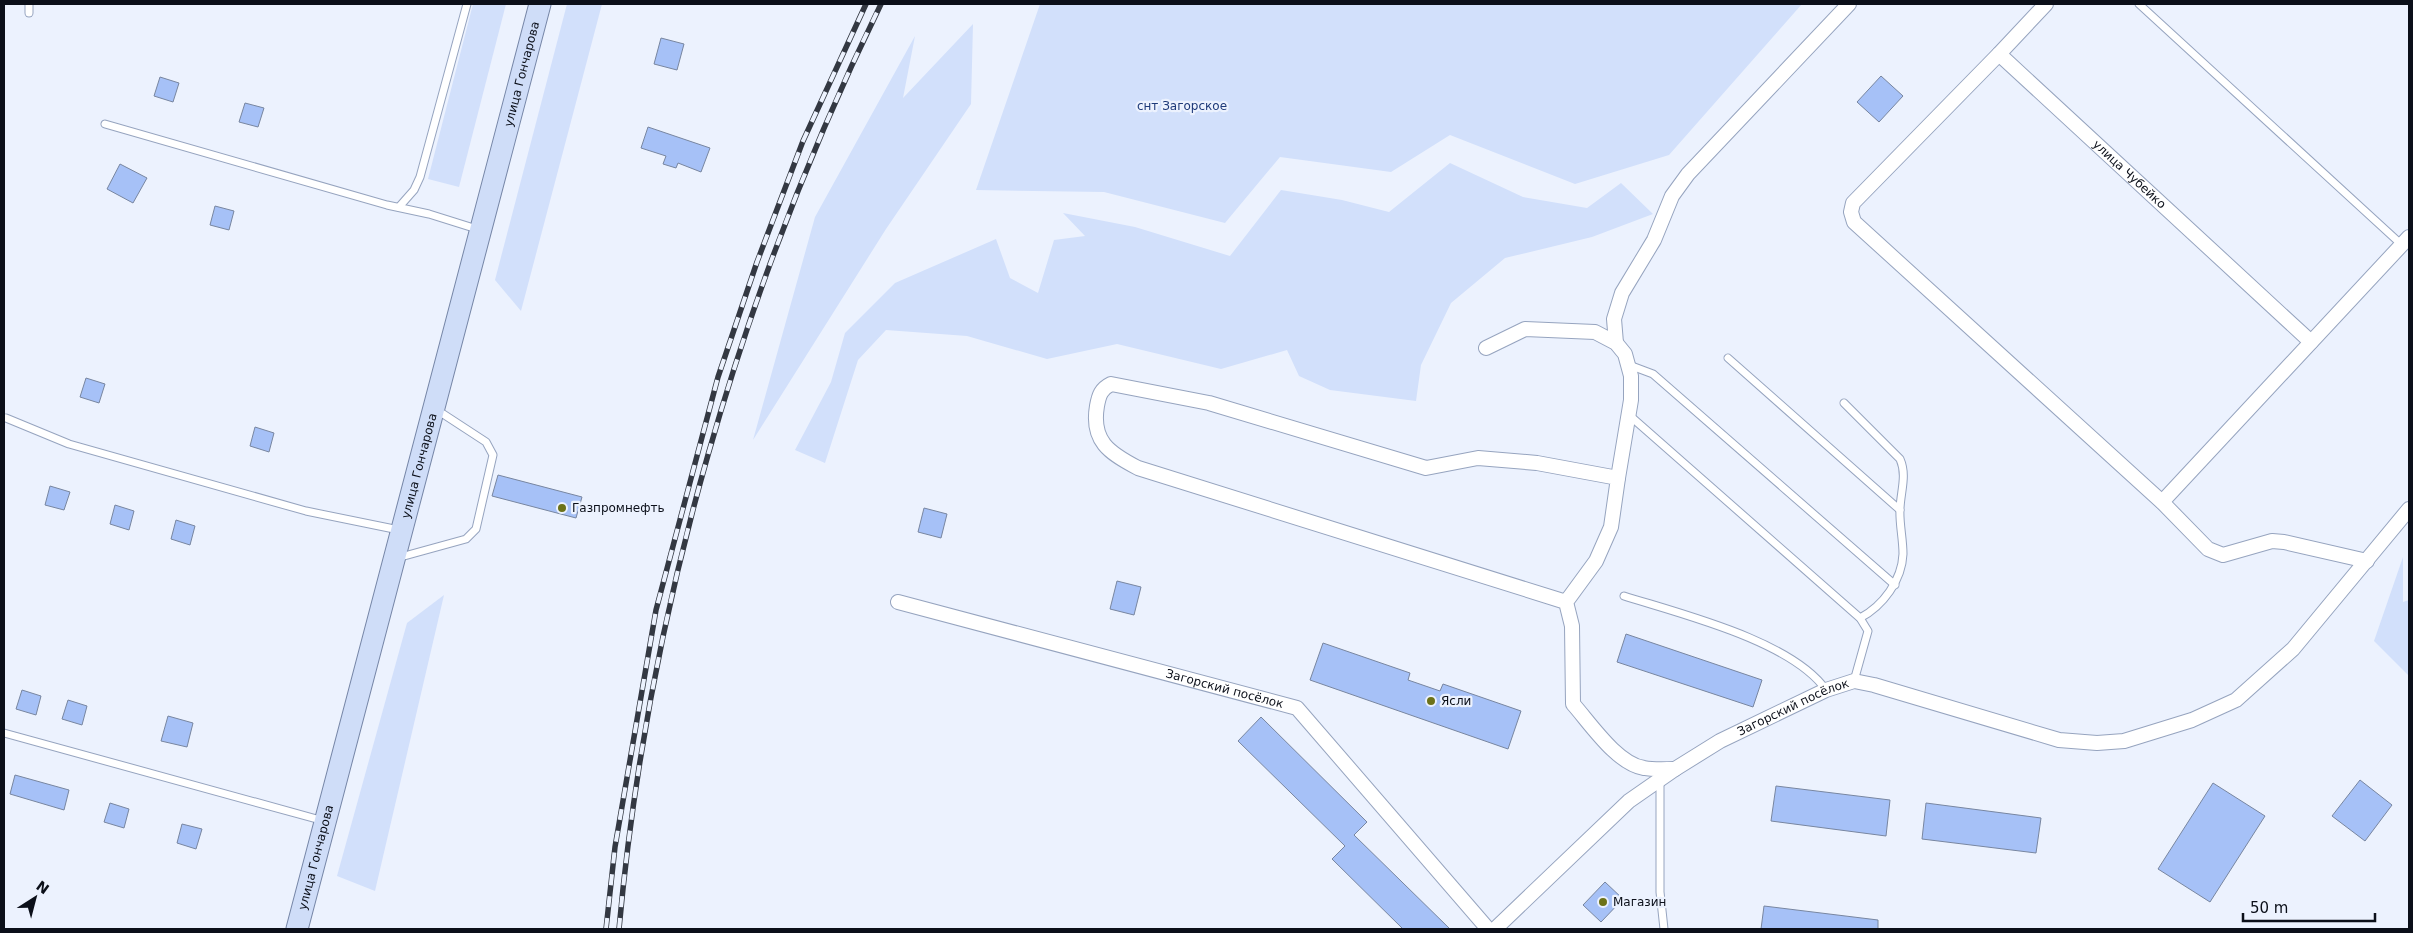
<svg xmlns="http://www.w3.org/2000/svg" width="2413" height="933" font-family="'DejaVu Sans',sans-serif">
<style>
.green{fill:#d2e0fb}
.building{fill:#a6c1f7;stroke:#7886a0}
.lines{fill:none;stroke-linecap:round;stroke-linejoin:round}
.service-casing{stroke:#96a4bf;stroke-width:9}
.minor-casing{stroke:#96a4bf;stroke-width:16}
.primary-casing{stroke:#7686a7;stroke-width:23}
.service{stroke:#fff;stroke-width:7}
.minor{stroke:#fff;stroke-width:14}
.primary{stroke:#cfddf8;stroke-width:21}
.rail-casing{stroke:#333842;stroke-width:5.5}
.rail{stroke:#ecf2fe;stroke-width:4;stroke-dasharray:11;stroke-linecap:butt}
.poi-dot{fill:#6c7219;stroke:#ecf2fe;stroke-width:2}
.labels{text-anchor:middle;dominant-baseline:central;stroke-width:4.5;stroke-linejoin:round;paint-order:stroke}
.street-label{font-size:12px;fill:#0b0f19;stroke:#ecf2fe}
.park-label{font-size:12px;fill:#1e3a79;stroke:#ecf2fe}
.poi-label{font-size:12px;fill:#0b0f19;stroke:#ecf2fe;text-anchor:start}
</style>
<rect width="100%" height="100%" fill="#ecf2fe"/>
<g class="green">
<path d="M473,4H506L459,187L428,179Z"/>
<path d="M567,4H602L521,311L495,280Z"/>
<path d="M1040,4H1802L1669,155L1575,184L1450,135L1391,172L1280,157L1225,223L1104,192L976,190Z"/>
<path d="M973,24L971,104L886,229L753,440L815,217L915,36L903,98Z"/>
<path d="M1450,163L1523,197L1587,208L1621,183L1653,214L1592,237L1505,258L1451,303L1421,365L1416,401L1330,390L1299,376L1287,350L1221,369L1117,344L1047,359L967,336L886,330L858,360L825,463L795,450L831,382L845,333L895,283L996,239L1010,278L1038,293L1054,240L1085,236L1063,213L1135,227L1230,256L1281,190L1342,200L1389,212Z"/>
<path d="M2403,557V602L2409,600V676L2374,641Z"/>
<path d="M444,595L375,891L337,876L407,623Z"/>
</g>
<g class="building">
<path d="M661,38L684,44L677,70L654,64Z"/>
<path d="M1881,76L1903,96L1879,122L1857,102Z"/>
<path d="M160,77L179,83L173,102L154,96Z"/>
<path d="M245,103L264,108L258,127L239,122Z"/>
<path d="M648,127L710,148L701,172L678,163L676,168L663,164L666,156L641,148Z"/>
<path d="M120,164L147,178L133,203L107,189Z"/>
<path d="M215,206L234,211L229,230L210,225Z"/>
<path d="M86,378L105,384L99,403L80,397Z"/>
<path d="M255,427L274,433L269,452L250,446Z"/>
<path d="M498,475L582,497L576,518L492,496Z"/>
<path d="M50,486L70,492L64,510L45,505Z"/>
<path d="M115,505L134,511L129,530L110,524Z"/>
<path d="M924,508L947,514L941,538L918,532Z"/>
<path d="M176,520L195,526L190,545L171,539Z"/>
<path d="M1117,581L1141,587L1134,615L1110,609Z"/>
<path d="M1626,634L1762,680L1753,707L1617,662Z"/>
<path d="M1323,643L1410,673L1408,680L1440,691L1443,684L1521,711L1508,749L1310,680Z"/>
<path d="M22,690L41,696L36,715L16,709Z"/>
<path d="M68,700L87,706L82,725L62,719Z"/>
<path d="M168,716L193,723L187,747L161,741Z"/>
<path d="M1261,717L1367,822L1354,835L1450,929H1403L1332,859L1345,846L1238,741Z"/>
<path d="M15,775L69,790L64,810L10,794Z"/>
<path d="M2360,780L2392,805L2365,841L2332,816Z"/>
<path d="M2213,783L2265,816L2210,902L2158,869Z"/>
<path d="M1776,786L1890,800L1886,836L1771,821Z"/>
<path d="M110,803L129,809L124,828L104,822Z"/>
<path d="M1926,803L2041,818L2036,853L1922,839Z"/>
<path d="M182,824L202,829L196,849L177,843Z"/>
<path d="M1605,882L1623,899L1601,922L1583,905Z"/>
<path d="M1764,906L1878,920V929H1761Z"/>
</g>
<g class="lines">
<defs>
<g id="service">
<path d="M2139,4L2402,245"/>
<path d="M29,13V4"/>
<path d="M105,124L387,205L429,214L480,230"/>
<path d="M399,207L414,190L420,177L467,4"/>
<path d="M1728,358L1900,510"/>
<path d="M1629,365L1653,374L1895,585"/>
<path d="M1844,403L1900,459C1907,475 1901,490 1900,508C1899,523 1903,538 1903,554C1902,580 1883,606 1860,618"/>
<path d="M1629,415L1860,618L1868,631L1854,681"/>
<path d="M6,418L69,444L306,511L399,530"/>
<path d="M397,558L466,539L476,529L493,455L486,442L437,410"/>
<path d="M1624,596C1681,614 1792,641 1826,690"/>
<path d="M4,733L324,821"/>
<path d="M1660,781V892L1664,929"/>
</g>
<g id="minor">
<path id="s1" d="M2046,4L1999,54L2311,342"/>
<path d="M1999,54L1853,203L1851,212L1854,222L2162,502L2208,549L2223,555L2272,541L2284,542L2367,561"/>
<path d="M1616,343L1614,319L1622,293L1654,240L1672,196L1688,174L1849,4"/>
<path d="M1486,348L1525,329L1595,332L1616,343L1625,354L1631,376V400L1618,478"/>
<path d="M2162,502L2409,237"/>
<path id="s2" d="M898,602L1297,708L1488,929"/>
<path d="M1566,602L1596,561L1611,527L1618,478L1537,463L1478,458L1426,468L1209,403L1111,384C1101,389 1099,395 1097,406C1091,441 1109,453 1138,468L1566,602L1572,626L1573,704C1590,723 1617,764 1644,768C1654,770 1665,769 1675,769"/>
<path id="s3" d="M1495,929L1629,801L1675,769L1720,741L1826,690L1854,681L1874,685L2059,740L2097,743L2124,741L2192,720L2236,700L2293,649L2409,509"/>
</g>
<g id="primary">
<path id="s4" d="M297,929C378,621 460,313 540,4"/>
</g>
</defs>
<use href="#service" class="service-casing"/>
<use href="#minor" class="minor-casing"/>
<use href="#primary" class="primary-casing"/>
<use href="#service" class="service"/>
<use href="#minor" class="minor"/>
<use href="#primary" class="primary"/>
<defs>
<g id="rail">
<path d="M606,929L615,847L656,610L718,377L757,262L803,141L866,4"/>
<path d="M619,929C648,610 740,292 881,4"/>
</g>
</defs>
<use href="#rail" class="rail-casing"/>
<use href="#rail" class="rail"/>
</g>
<g class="poi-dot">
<circle cx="562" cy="508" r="5"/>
<circle cx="1431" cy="701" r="5"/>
<circle cx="1603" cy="902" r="5"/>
</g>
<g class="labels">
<g class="street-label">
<text stroke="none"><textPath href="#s4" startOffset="884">улица Гончарова</textPath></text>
<text stroke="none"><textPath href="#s1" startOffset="246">улица Чубейко</textPath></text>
<text stroke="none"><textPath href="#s4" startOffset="479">улица Гончарова</textPath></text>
<text stroke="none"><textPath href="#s2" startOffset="338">Загорский посёлок</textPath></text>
<text stroke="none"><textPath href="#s3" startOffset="375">Загорский посёлок</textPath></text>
<text stroke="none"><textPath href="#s4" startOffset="74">улица Гончарова</textPath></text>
</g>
<g class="park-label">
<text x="1182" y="106">снт Загорское</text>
</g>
<g class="poi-label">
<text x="572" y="508">Газпромнефть</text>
<text x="1441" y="701">Ясли</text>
<text x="1613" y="902">Магазин</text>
</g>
</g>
<rect width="2413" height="933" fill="none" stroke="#0b0f19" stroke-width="10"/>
<g transform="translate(35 898) rotate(36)" stroke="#ecf2fe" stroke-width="4" paint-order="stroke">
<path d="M0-4L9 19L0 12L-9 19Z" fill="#0b0f19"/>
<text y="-8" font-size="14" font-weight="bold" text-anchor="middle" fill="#0b0f19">N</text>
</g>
<path d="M2243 913v8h132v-8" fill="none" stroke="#0b0f19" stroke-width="2.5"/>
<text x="2250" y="913" font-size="15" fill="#0b0f19" stroke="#ecf2fe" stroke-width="4" paint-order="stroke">50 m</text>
</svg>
